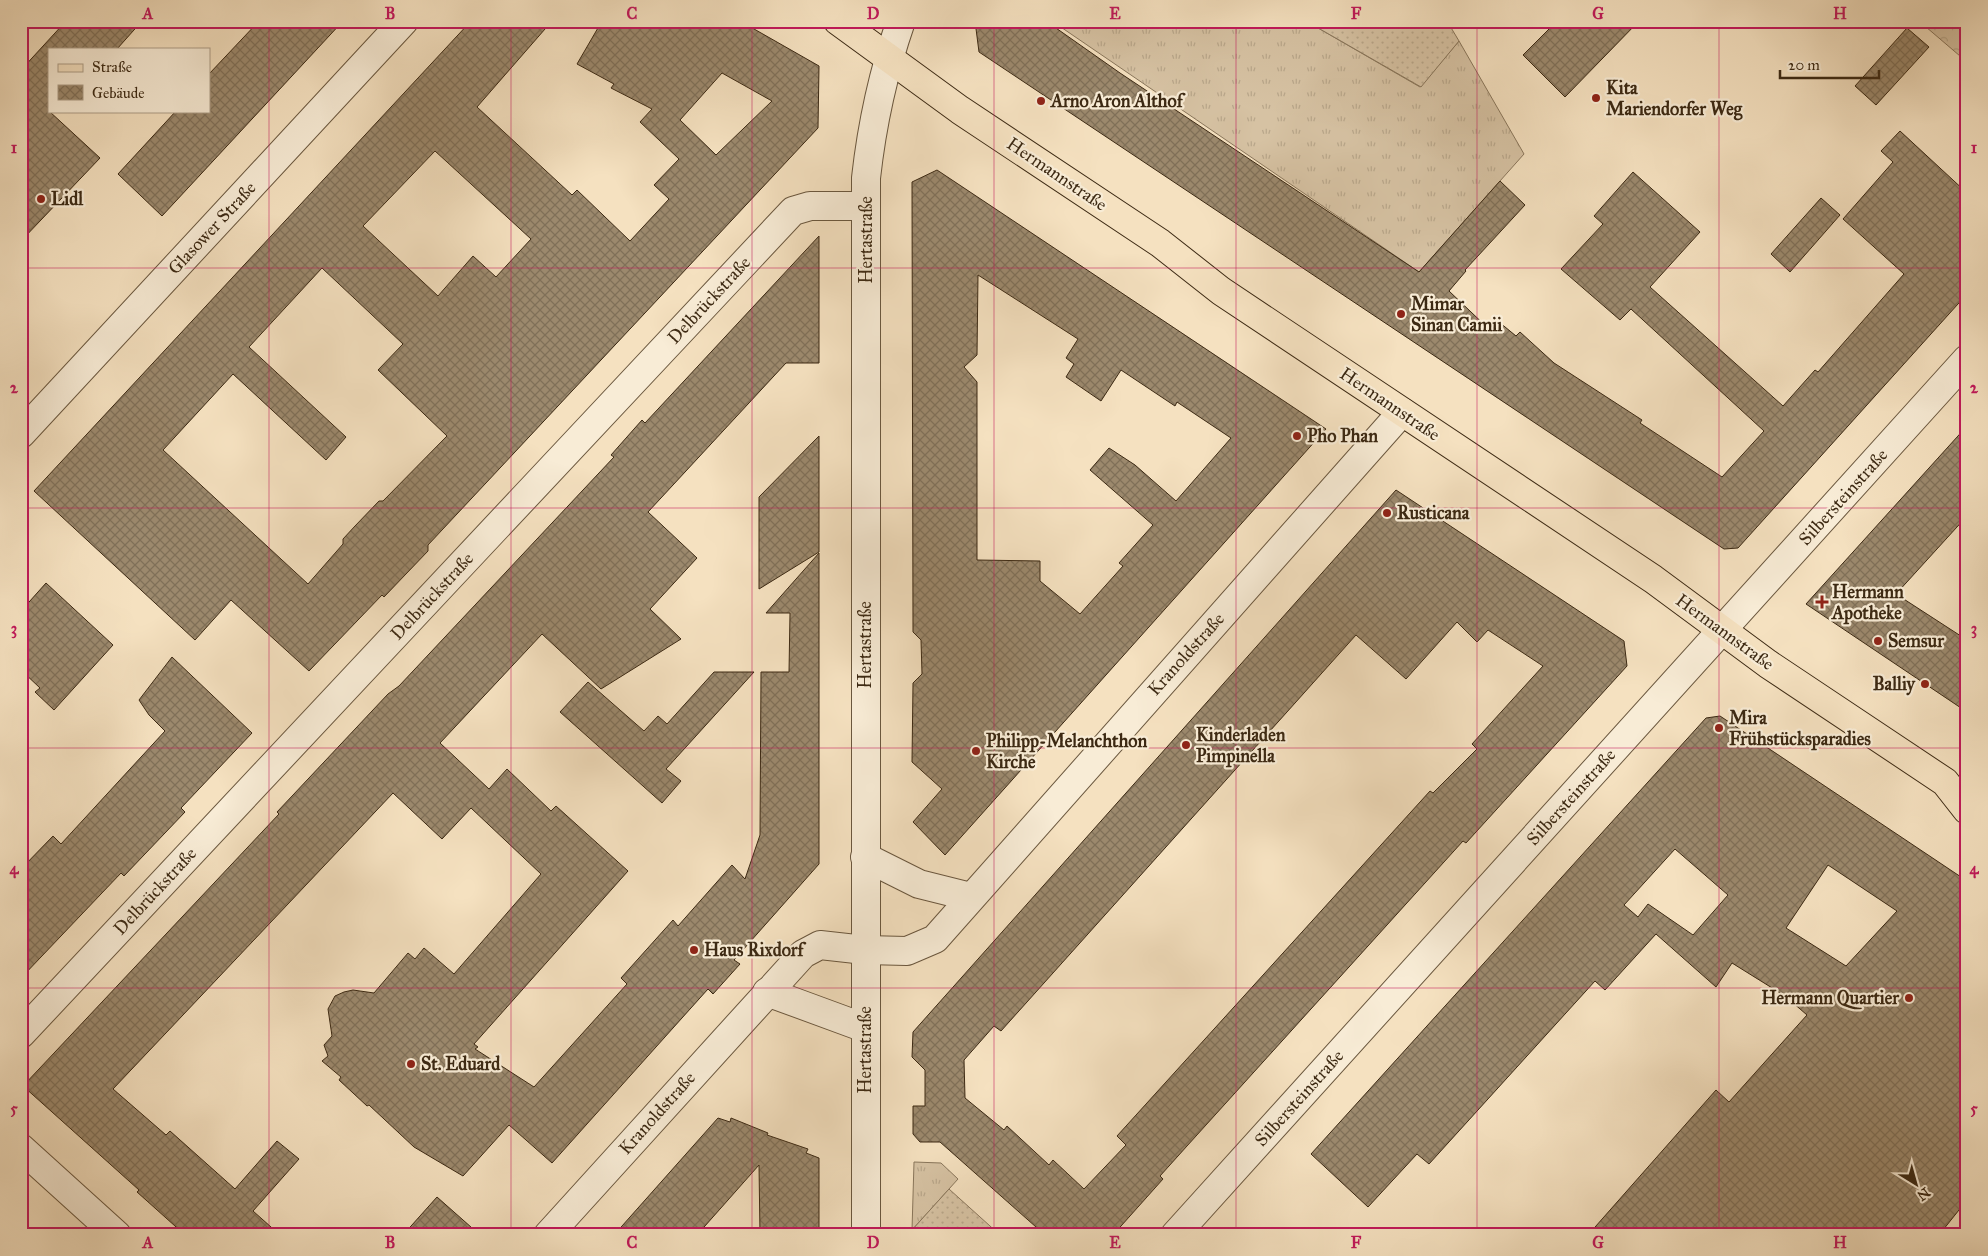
<svg xmlns="http://www.w3.org/2000/svg" width="1988" height="1256" font-family="'IM FELL Great Primer',serif">
<style>
.grass{fill:url(#grass-tufts);stroke:#89765b}
.forest{fill:url(#forest-crowns);stroke:#89765b}
.garden{fill:url(#garden-dots);stroke:#89765b}
.building{fill:url(#building-cross-hatch);stroke:#3c2913;fill-rule:evenodd}
.lines{fill:none;stroke-linecap:round;stroke-linejoin:round}
.minor-casing{stroke:#6a573e;stroke-width:30}
.major-casing{stroke:#3c2913;stroke-width:30}
.minor{stroke:#f8ecd6;stroke-width:28}
.major{stroke:#f5e1c0;stroke-width:28}
.grid{fill:none;stroke:#c2185b;stroke-width:1;stroke-opacity:0.55}
.poi-dot{fill:#8f2418;stroke:#f8ecd6;stroke-width:2}
.labels{text-anchor:middle;dominant-baseline:central;stroke-width:4.5;stroke-linejoin:round;paint-order:stroke}
.poi-label{font-size:18px;font-weight:bold;fill:#3c2913;stroke:#f8ecd6;text-anchor:start}
.street-label{font-size:18px;fill:#3c2913;stroke:#f8ecd6}
.neatline{fill:none;stroke:#c2185b;stroke-width:2}
.grid-label{font-size:16px;text-anchor:middle;font-weight:bold;fill:#c2185b}
</style>
<defs>
<pattern id="grass-tufts" width="24" height="20" patternUnits="userSpaceOnUse" patternTransform="scale(1.25)"><rect width="24" height="20" fill="#d6c2a3"/><path d="M3 7l-1-3M5 7V3M7 7l1-3M15 17l-1-3M17 17v-4M19 17l1-3" fill="none" stroke="#b9a78b"/></pattern>
<pattern id="forest-crowns" width="20" height="18" patternUnits="userSpaceOnUse" patternTransform="scale(1.25)"><rect width="20" height="18" fill="#d6c2a3"/><path d="M2 6a3 3 0 1 1 6 0M12 15a3 3 0 1 1 6 0" fill="none" stroke="#b9a78b"/></pattern>
<pattern id="garden-dots" width="8" height="8" patternUnits="userSpaceOnUse" patternTransform="scale(1.25)"><rect width="8" height="8" fill="#d6c2a3"/><path d="M2 2h.1M6 6h.1" fill="none" stroke="#b9a78b" stroke-width="1.8" stroke-linecap="round"/></pattern>
<pattern id="building-cross-hatch" width="8" height="8" patternUnits="userSpaceOnUse" patternTransform="scale(1.25)"><rect width="8" height="8" fill="#9c896d"/><path d="M0 0l8 8M0 8l8-8" fill="none" stroke="#807058"/></pattern>
</defs>
<rect width="100%" height="100%" fill="#f5e1c0"/>
<filter id="stains"><feTurbulence type="fractalNoise" baseFrequency=".004" numOctaves="4"/><feColorMatrix values="0 0 0 0 .2 0 0 0 0 .09 0 0 0 0 .02 0 0 0 .5 -.17"/></filter>
<radialGradient id="worn" r=".72"><stop offset=".6" stop-color="#630" stop-opacity="0"/><stop offset="1" stop-color="#630" stop-opacity=".3"/></radialGradient>
<g class="grass">
<path d="M1052,21H1306L1420,87L1459,41L1524,154L1419,272Z"/>
<path d="M914,1162L941,1163L958,1179L912,1230Z"/>
</g>
<path class="forest" d="M1919,21H1967V62Z"/>
<g class="garden">
<path d="M1306,21H1447L1459,41L1421,87Z"/>
<path d="M949,1189L1000,1235H912V1230Z"/>
</g>
<g class="building">
<path d="M66,21H142L117,49H49V111L100,158L21,241V70Z"/>
<path d="M259,21H343L162,216L118,174L176,111H209V74Z"/>
<path d="M471,21H552L477,107L572,195L577,190L630,241L669,199L654,185L679,159L640,122L652,109L611,88L614,84L577,64L602,21H740L819,66L818,128L428,545V551L384,597L382,595L309,671L231,600L195,640L34,491ZM722,73L772,101L716,155L680,120ZM435,151L531,239L496,277L473,256L438,296L363,226ZM322,268L403,344L378,370L447,436L383,501H379L355,526L343,539V544L308,584L163,450L233,374L326,460L346,437L249,347Z"/>
<path d="M975,21H1046L1120,73L1419,272L1500,181L1525,205L1465,270L1466,271L1449,291L1492,332L1499,322L1516,336L1520,332L1554,363L1642,420L1640,423L1722,477L1764,431L1631,309L1620,320L1561,269L1603,224L1594,216L1633,172L1700,232L1650,287L1783,406L1815,370L1818,372L1904,274L1843,219L1893,162L1881,151L1900,131L1967,193V294L1738,548L1724,549L979,52Z"/>
<path d="M1557,21H1639L1565,97L1523,55Z"/>
<path d="M1907,28L1929,47L1876,105L1855,86Z"/>
<path d="M937,170L1326,429L945,855L913,822L942,789L912,762L913,683L922,674L921,640L913,632L912,182ZM978,275L1078,339L1066,358L1074,364L1066,377L1101,401L1121,370L1175,406L1177,402L1231,438L1176,501L1135,465L1109,448L1090,470L1153,525L1119,563L1123,566L1080,614L1040,581V561L977,560V382L964,367L977,355Z"/>
<path d="M1821,198L1840,215L1790,272L1771,254Z"/>
<path d="M819,236V363H786L648,512L697,558L650,609L681,639L601,689L542,634L440,743L489,789L507,769L551,811L556,806L628,871L474,1044L478,1047L475,1049L534,1087L627,984L621,978L673,920L678,926L732,865L745,879L760,835L761,672H789L790,613H766L819,553V864L734,960L740,964L713,994L708,989L552,1163L509,1125L463,1176L414,1147L369,1105L367,1106L339,1080L341,1077L322,1061L328,1056L324,1045L332,1036L328,1009L335,996L344,992L353,990L374,993L408,953L415,959L424,948L454,974L541,874L471,808L442,839L393,793L113,1089L166,1135L170,1131L235,1189L277,1141L299,1159L253,1211L280,1235H185L137,1192L139,1190L23,1086L279,814L277,812L388,694L399,686L614,457L611,455L642,420L645,423Z"/>
<path d="M1967,426V516L1896,594L1967,640V712L1806,604Z"/>
<path d="M819,436V552L759,589V497Z"/>
<path d="M1396,490L1624,641L1627,666L1466,843L1463,841L1187,1146L1160,1176L1163,1179L1113,1235H1045L940,1142H920L913,1134V1106H925V1070L912,1057L913,1032ZM1457,622L1477,642L1488,630L1543,666L1472,744L1477,749L1433,793L1430,791L1117,1136L1126,1145L1084,1189L1053,1160L1049,1165L1007,1126L1004,1130L965,1098L964,1060L994,1026L1001,1031L1356,635L1406,679Z"/>
<path d="M46,583L113,645L54,710L35,692L40,688L21,670V611Z"/>
<path d="M172,657L252,733L181,808L185,812L124,876L121,873L21,978V869L53,836L61,844L165,731L149,715L139,700Z"/>
<path d="M714,672H754L666,769L681,781L662,803L560,712L588,682L644,731L658,716L667,724Z"/>
<path d="M1720,716L1967,881V1200L1939,1235H1588L1716,1090L1729,1102L1807,1015L1785,996L1732,963L1716,987L1656,934L1605,990L1595,981L1429,1164L1417,1154L1368,1207L1311,1154L1706,718ZM1675,849L1728,895L1693,935L1648,904L1638,917L1624,905ZM1828,865L1897,911L1846,966L1786,928Z"/>
<path d="M718,1118L730,1122L731,1118L768,1133L767,1135L808,1149L806,1153L819,1158V1235H760L759,1165L697,1235H614Z"/>
<path d="M437,1197L480,1235H403Z"/>
</g>
<g class="lines">
<defs>
<g id="minor">
<path d="M21,434L404,21"/>
<path d="M865,857L919,884L971,897"/>
<path d="M767,992L865,1028"/>
<path d="M21,1034L793,211L810,206H866"/>
<path d="M21,1148L117,1235"/>
<path d="M548,1235L803,954L820,945L865,950L907,951L935,939L1402,412"/>
<path d="M866,1235V178C872,124 883,73 901,21"/>
<path d="M1175,1235L1967,359"/>
</g>
<path id="major" d="M838,21L960,110L1160,243L1221,291L1653,579L1768,664L1945,782L1967,810"/>
</defs>
<use href="#minor" class="minor-casing"/>
<use href="#major" class="major-casing"/>
<use href="#minor" class="minor"/>
<use href="#major" class="major"/>
</g>
<path class="grid" d="M269,21V1235M511,21V1235M752,21V1235M994,21V1235M1236,21V1235M1477,21V1235M1719,21V1235M21,268H1967M21,508H1967M21,748H1967M21,988H1967"/>
<g class="poi-dot">
<circle cx="1596" cy="98" r="5"/>
<circle cx="1041" cy="101" r="5"/>
<circle cx="41" cy="199" r="5"/>
<circle cx="1401" cy="314" r="5"/>
<circle cx="1297" cy="436" r="5"/>
<circle cx="1387" cy="513" r="5"/>
<path d="M1819.5 594.5h5v5h5v5h-5v5h-5v-5h-5v-5h5z"/>
<circle cx="1878" cy="641" r="5"/>
<circle cx="1925" cy="684" r="5"/>
<circle cx="1719" cy="728" r="5"/>
<circle cx="1186" cy="745" r="5"/>
<circle cx="976" cy="751" r="5"/>
<circle cx="694" cy="950" r="5"/>
<circle cx="1909" cy="998" r="5"/>
<circle cx="411" cy="1064" r="5"/>
</g>
<g class="labels">
<g class="poi-label">
<text x="1606" y="88">Kita<tspan x="1606" dy="21">Mariendorfer Weg</tspan></text>
<text x="1051" y="101">Arno Aron Althof</text>
<text x="51" y="199">Lidl</text>
<text x="1411" y="304">Mimar<tspan x="1411" dy="21">Sinan Camii</tspan></text>
<text x="1307" y="436">Pho Phan</text>
<text x="1397" y="513">Rusticana</text>
<text x="1832" y="592">Hermann<tspan x="1832" dy="21">Apotheke</tspan></text>
<text x="1888" y="641">Semsur</text>
<text x="1915" y="684" text-anchor="end">Balliy</text>
<text x="1729" y="718">Mira<tspan x="1729" dy="21">Frühstücksparadies</tspan></text>
<text x="1196" y="735">Kinderladen<tspan x="1196" dy="21">Pimpinella</tspan></text>
<text x="986" y="741">Philipp-Melanchthon<tspan x="986" dy="21">Kirche</tspan></text>
<text x="704" y="950">Haus Rixdorf</text>
<text x="1899" y="998" text-anchor="end">Hermann Quartier</text>
<text x="421" y="1064">St. Eduard</text>
</g>
<g class="street-label">
<text transform="translate(1057 174) rotate(34)">Hermannstraße</text>
<text transform="translate(212 228) rotate(-47)">Glasower Straße</text>
<text transform="translate(866 240) rotate(-90)">Hertastraße</text>
<text transform="translate(709 300) rotate(-47)">Delbrückstraße</text>
<text transform="translate(1390 404) rotate(34)">Hermannstraße</text>
<text transform="translate(1843 497) rotate(-48)">Silbersteinstraße</text>
<text transform="translate(432 596) rotate(-47)">Delbrückstraße</text>
<text transform="translate(1725 632) rotate(36)">Hermannstraße</text>
<text transform="translate(865 645) rotate(-90)">Hertastraße</text>
<text transform="translate(1186 654) rotate(-48)">Kranoldstraße</text>
<text transform="translate(1571 797) rotate(-48)">Silbersteinstraße</text>
<text transform="translate(155 891) rotate(-47)">Delbrückstraße</text>
<text transform="translate(865 1050) rotate(-90)">Hertastraße</text>
<text transform="translate(1299 1098) rotate(-48)">Silbersteinstraße</text>
<text transform="translate(657 1113) rotate(-48)">Kranoldstraße</text>
</g>
</g>
<rect width="1988" height="1256" fill="none" stroke="#f5e1c0" stroke-width="55"/>
<rect x="48" y="48" width="162" height="65" fill="#f8ecd6" stroke="#ad9e88"/>
<rect x="58" y="64" width="25" height="8" fill="#f5e1c0" stroke="#ad9e88"/>
<text x="92" y="72" font-size="15" fill="#3c2913">Straße</text>
<rect x="58" y="85" width="25" height="15" fill="url(#building-cross-hatch)" stroke="#ad9e88"/>
<text x="92" y="98" font-size="15" fill="#3c2913">Gebäude</text>
<g transform="translate(1916 1184) rotate(143)" stroke="#f8ecd6" stroke-width="4" paint-order="stroke">
<path d="M0-4L9 19L0 12L-9 19Z" fill="#3c2913"/>
<text y="-8" font-size="14" font-weight="bold" text-anchor="middle" fill="#3c2913">N</text>
</g>
<path d="M1780 70v8h99v-8" fill="none" stroke="#3c2913" stroke-width="2.5"/>
<text x="1788" y="70" font-size="15" fill="#3c2913" stroke="#f8ecd6" stroke-width="4" paint-order="stroke">20 m</text>
<rect x="28" y="28" width="1932" height="1200" class="neatline"/>
<g class="grid-label">
<text x="148" y="19">A</text>
<text x="390" y="19">B</text>
<text x="632" y="19">C</text>
<text x="873" y="19">D</text>
<text x="1115" y="19">E</text>
<text x="1356" y="19">F</text>
<text x="1598" y="19">G</text>
<text x="1840" y="19">H</text>
<text x="14" y="153">1</text>
<text x="1974" y="153">1</text>
<text x="14" y="393">2</text>
<text x="1974" y="393">2</text>
<text x="14" y="634">3</text>
<text x="1974" y="634">3</text>
<text x="14" y="874">4</text>
<text x="1974" y="874">4</text>
<text x="14" y="1114">5</text>
<text x="1974" y="1114">5</text>
<text x="148" y="1248">A</text>
<text x="390" y="1248">B</text>
<text x="632" y="1248">C</text>
<text x="873" y="1248">D</text>
<text x="1115" y="1248">E</text>
<text x="1356" y="1248">F</text>
<text x="1598" y="1248">G</text>
<text x="1840" y="1248">H</text>
</g>
<rect width="100%" height="100%" filter="url(#stains)"/>
<rect width="100%" height="100%" fill="url(#worn)"/>
</svg>
